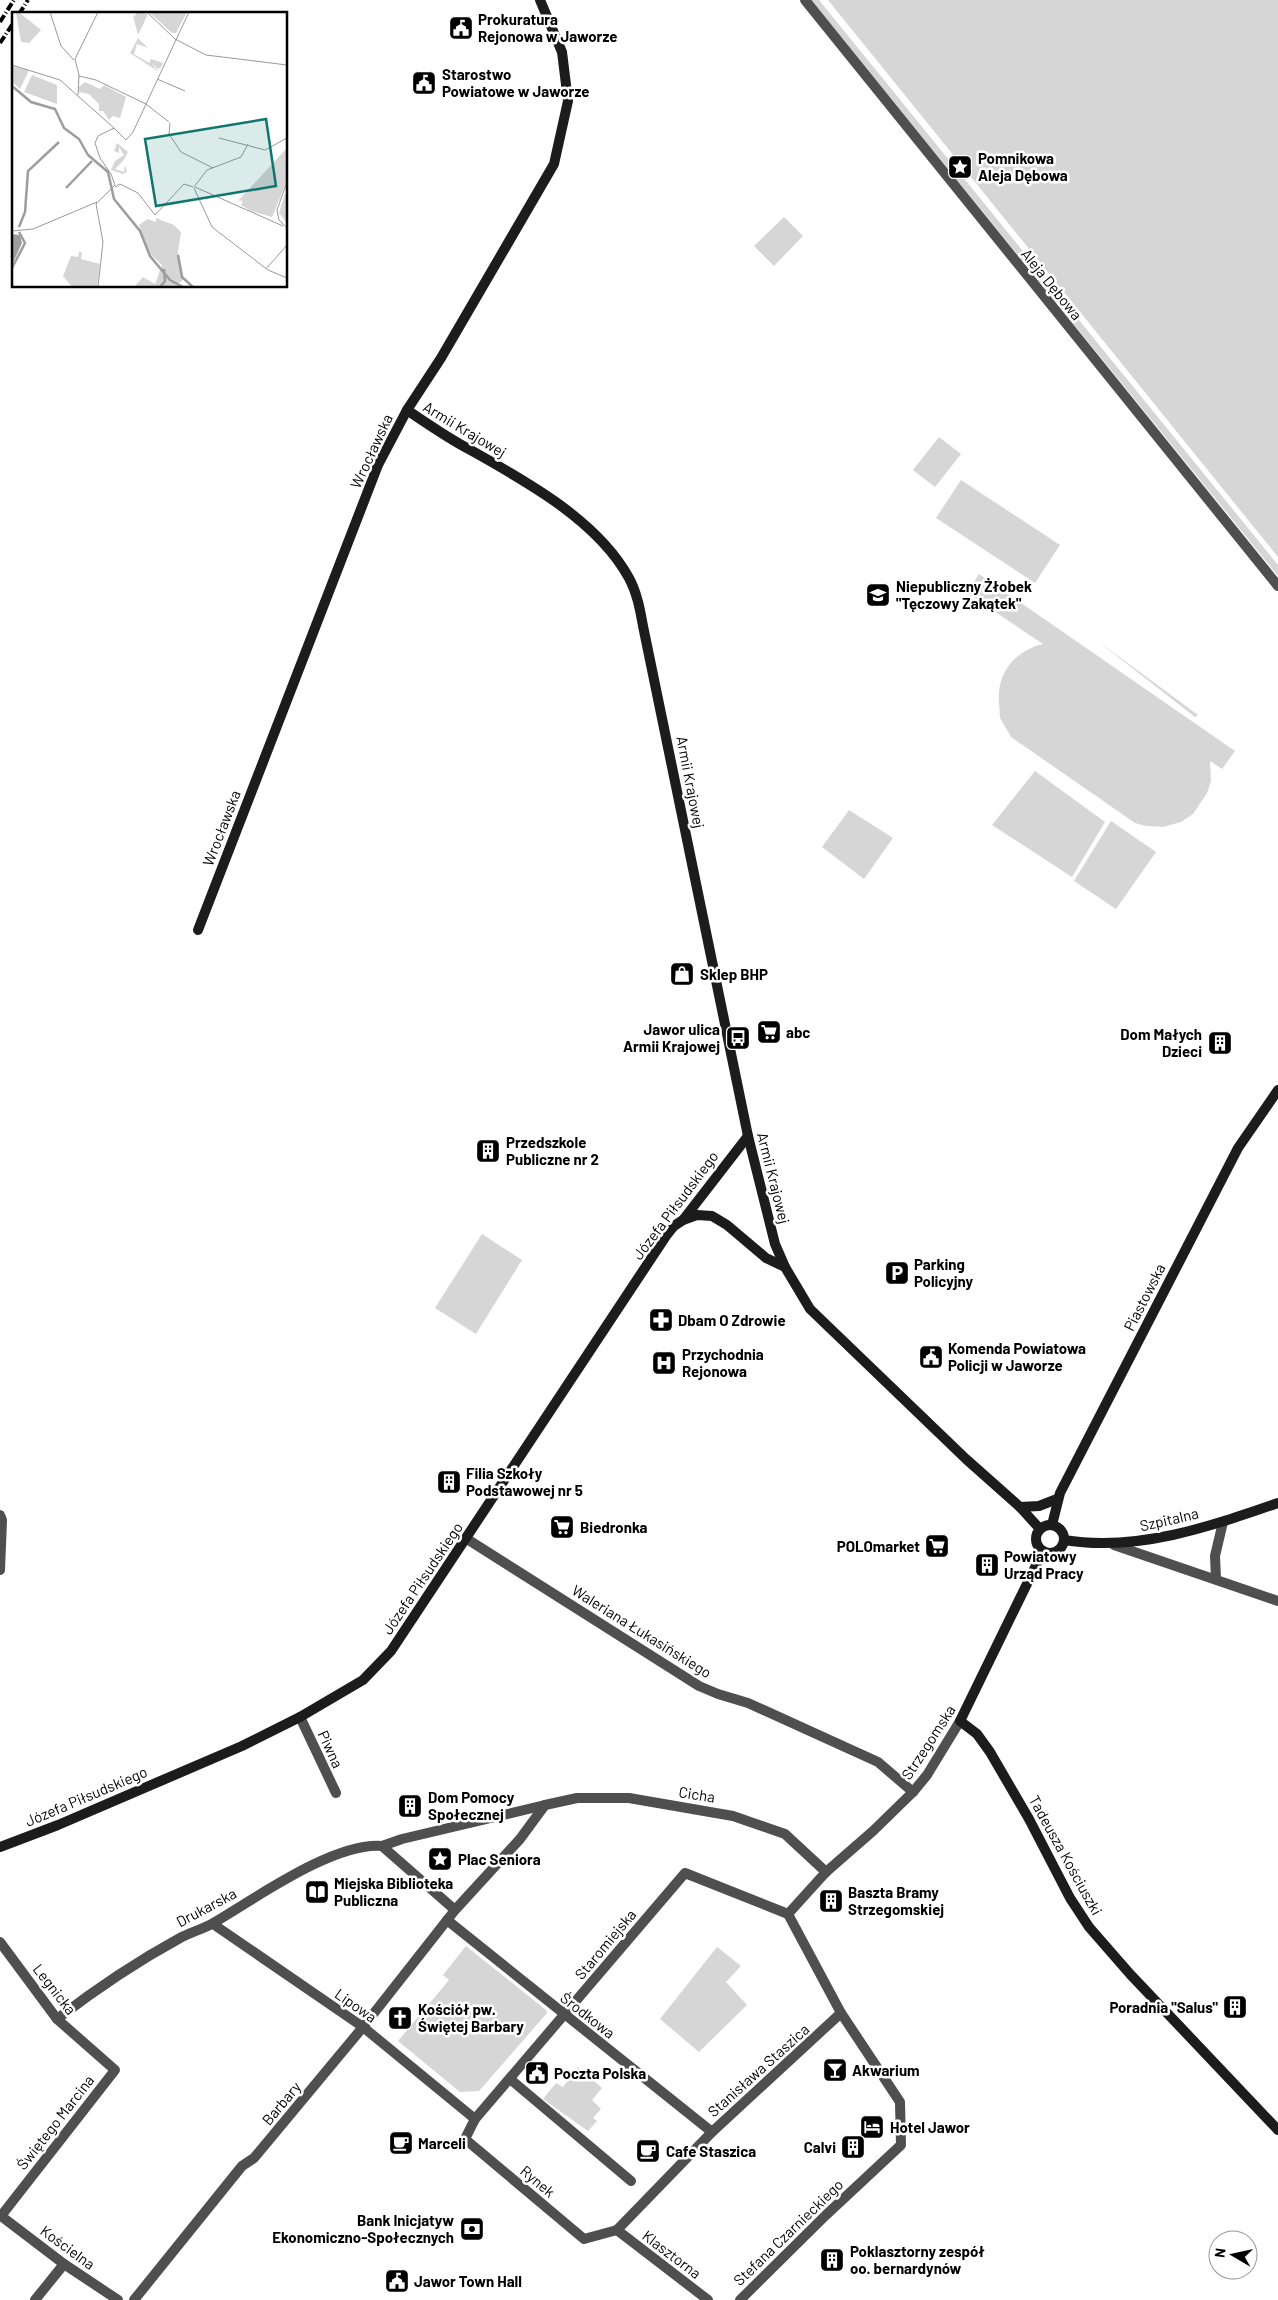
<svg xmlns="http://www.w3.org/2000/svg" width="1278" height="2300" font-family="Barlow,sans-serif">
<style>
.green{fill:#d6d6d6}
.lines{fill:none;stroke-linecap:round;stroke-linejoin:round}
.street{stroke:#4f4f4f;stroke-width:10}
.secondary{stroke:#1c1c1c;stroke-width:10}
.rail{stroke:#000;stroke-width:4;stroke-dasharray:8 2.5 1 2.5;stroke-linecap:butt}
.labels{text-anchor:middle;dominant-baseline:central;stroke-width:5;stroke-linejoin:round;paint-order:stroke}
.poi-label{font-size:15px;font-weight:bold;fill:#000;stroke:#fff;text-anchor:start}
.street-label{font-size:15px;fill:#000;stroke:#fff}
.inset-river{fill:none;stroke:#9d9d9d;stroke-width:2.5}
.inset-road{fill:none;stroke:#999;stroke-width:1}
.view{fill:#0f766e;fill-opacity:0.15;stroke:#0f766e;stroke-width:2.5}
.inset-edge{fill:none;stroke:#000;stroke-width:2.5}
</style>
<rect width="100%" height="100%" fill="#fff"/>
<g class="green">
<path d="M811,0H819L1278,565V576Z"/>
<path d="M828,0H1278V557Z"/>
<path d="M784,217L803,236L774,266L754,246Z"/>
<path d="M939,437L961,454L935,487L913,470Z"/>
<path d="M961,480L1060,545L1035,583L936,518Z"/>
<path d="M979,574L1235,751L1222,769L1210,761L1211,781L1207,793L1193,814L1181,822L1163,827L1146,826L1135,823L1011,737C1008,731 1004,725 1001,720C999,715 1000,709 999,704C996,674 1014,651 1043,644L967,593Z"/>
<path d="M1095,639L1198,715L1195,717Z"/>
<path d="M1035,771L1105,822L1072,877L992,825Z"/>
<path d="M849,810L893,838L864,879L822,847Z"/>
<path d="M1111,821L1156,852L1116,909L1074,881Z"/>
<path d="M482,1234L522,1260L476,1334L435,1308Z"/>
<path d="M466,1946L546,2010L547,2013L479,2091L460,2092L398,2041L449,1980L443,1975Z"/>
<path d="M717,1947L741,1966L726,1982L747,2005L699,2052L660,2019Z"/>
<path d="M578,2067L602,2088L592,2100L601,2109L593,2118L597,2121L588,2131L543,2099L556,2083L563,2087Z"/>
</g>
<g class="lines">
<g class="street">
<path d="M805,0L1278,586"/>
<path d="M0,1515L2,1520L0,1570"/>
<path d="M467,1539L699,1686L718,1694L748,1703L878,1762L913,1792"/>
<path d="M1114,1545L1278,1601"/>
<path d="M1216,1579L1215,1556L1223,1522"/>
<path d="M300,1717L336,1793"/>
<path d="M545,1805L577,1798H629L733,1816L785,1834L826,1872"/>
<path d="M788,1914L826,1872L873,1831L913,1792L927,1775L960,1721"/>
<path d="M447,1920L712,2132"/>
<path d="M213,1924L363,2027L475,2119"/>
<path d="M0,1942L57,2019L115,2070L1,2216L64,2264L118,2300"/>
<path d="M57,2019C96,1989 136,1962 180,1938C191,1932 204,1929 215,1922C256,1898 334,1842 382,1846"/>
<path d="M510,2079L631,2181"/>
<path d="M617,2230L584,2239L465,2139L475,2119L685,1873L788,1914"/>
<path d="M617,2230L712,2132L841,2013L788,1914"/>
<path d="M617,2230L708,2300"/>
<path d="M35,2300L64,2264"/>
<path d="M134,2300L242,2166L254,2158L363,2027L455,1910L520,1839L545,1805L402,1839L382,1846L455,1910"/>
<path d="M740,2300L826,2215L901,2145L900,2102L841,2013"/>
</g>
<g class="secondary">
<path d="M407,410C426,423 445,436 465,447C522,479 597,519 629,578C637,593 640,609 643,626L748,1136L775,1244L785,1267L810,1309L966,1459L1020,1507L1040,1529"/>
<path d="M198,930L378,465L407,410L441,358L554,164L568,101L562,52L540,0"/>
<path d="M683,1220L697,1215L712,1216L727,1225L766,1258L785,1267"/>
<path d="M1020,1507L1039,1506L1057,1499"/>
<path d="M1052,1525L1060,1493L1238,1148L1278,1090"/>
<circle cx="1050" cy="1539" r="14"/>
<path d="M1064,1540C1137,1552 1209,1527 1278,1503"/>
<path d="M1043,1551L960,1721L977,1734L990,1752L1029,1819L1070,1898L1089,1927L1130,1974L1278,2130"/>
<path d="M0,1847L58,1825L242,1746L300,1717L363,1680L391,1651L666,1236L674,1226L683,1220L748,1136"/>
</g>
<g class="rail">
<path d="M19,14L28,0"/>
<path d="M0,22L14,0"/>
<path d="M0,43L14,22"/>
</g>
</g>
<defs>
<symbol id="civic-square" viewBox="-11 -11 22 22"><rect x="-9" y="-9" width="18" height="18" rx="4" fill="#000" stroke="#fff"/><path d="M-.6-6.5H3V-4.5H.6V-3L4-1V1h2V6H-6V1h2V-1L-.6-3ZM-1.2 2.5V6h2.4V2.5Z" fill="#fff"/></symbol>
<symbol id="sight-square" viewBox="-11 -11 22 22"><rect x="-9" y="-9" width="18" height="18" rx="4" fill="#000" stroke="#fff"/><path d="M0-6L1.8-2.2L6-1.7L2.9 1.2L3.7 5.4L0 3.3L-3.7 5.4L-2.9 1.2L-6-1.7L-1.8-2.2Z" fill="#fff"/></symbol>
<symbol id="school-square" viewBox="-11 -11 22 22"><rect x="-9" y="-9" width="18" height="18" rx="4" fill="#000" stroke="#fff"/><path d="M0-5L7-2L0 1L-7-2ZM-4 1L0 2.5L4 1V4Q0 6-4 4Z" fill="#fff"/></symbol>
<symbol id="shop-square" viewBox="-11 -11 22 22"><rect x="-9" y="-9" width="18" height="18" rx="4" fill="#000" stroke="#fff"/><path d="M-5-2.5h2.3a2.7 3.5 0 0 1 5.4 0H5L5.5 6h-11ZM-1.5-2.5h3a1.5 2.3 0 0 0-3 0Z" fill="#fff"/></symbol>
<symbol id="supermarket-square" viewBox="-11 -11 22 22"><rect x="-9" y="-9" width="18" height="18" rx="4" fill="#000" stroke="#fff"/><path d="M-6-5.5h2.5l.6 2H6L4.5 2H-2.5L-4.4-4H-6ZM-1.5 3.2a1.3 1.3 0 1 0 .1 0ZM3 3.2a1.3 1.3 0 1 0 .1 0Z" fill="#fff"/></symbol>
<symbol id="bus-square" viewBox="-11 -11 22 22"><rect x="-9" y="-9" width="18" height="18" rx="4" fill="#000" stroke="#fff"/><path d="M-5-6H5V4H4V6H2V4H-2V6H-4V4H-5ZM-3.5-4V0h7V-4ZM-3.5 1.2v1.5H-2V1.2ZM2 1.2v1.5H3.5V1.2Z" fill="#fff"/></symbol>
<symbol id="building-square" viewBox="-11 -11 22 22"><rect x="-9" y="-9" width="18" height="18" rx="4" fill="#000" stroke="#fff"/><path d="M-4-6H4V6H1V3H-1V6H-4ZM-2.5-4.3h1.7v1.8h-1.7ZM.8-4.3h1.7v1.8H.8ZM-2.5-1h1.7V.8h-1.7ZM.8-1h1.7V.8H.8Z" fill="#fff"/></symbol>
<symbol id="parking-square" viewBox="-11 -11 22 22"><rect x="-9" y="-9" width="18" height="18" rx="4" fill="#000" stroke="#fff"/><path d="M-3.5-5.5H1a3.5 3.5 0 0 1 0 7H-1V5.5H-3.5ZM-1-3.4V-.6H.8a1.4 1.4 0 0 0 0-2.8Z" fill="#fff"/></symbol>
<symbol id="pharmacy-square" viewBox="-11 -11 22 22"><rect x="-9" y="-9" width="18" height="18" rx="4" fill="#000" stroke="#fff"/><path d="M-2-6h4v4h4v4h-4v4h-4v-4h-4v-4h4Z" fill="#fff"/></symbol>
<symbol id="hospital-square" viewBox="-11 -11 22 22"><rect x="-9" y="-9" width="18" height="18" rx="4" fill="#000" stroke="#fff"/><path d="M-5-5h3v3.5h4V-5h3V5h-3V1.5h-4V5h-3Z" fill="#fff"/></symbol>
<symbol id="library-square" viewBox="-11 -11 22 22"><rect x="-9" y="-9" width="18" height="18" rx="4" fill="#000" stroke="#fff"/><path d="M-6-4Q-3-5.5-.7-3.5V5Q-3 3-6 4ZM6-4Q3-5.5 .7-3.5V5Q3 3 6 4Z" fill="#fff"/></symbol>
<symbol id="church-square" viewBox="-11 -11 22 22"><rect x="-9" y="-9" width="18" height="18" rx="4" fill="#000" stroke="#fff"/><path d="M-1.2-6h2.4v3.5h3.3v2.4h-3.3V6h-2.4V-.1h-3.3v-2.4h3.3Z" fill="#fff"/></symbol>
<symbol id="bar-square" viewBox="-11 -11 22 22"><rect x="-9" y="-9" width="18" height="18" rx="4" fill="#000" stroke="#fff"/><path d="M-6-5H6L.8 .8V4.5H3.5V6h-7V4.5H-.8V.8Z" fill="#fff"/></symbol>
<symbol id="hotel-square" viewBox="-11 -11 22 22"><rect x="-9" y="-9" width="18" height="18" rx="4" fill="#000" stroke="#fff"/><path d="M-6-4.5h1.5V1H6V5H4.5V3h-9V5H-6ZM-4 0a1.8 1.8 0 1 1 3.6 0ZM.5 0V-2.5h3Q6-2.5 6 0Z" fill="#fff"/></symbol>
<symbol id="cafe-square" viewBox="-11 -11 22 22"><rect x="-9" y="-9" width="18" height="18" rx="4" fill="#000" stroke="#fff"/><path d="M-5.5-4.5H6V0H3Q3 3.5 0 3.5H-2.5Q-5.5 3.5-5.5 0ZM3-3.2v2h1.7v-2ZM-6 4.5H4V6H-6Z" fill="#fff"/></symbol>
<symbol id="bank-square" viewBox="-11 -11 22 22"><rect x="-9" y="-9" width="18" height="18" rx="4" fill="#000" stroke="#fff"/><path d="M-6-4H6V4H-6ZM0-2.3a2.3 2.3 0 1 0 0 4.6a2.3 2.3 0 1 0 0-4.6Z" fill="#fff"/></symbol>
</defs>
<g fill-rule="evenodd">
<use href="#civic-square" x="447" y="14" width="28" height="28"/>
<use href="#civic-square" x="410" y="69" width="28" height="28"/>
<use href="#sight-square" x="946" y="153" width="28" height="28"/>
<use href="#school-square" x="864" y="581" width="28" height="28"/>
<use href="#shop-square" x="668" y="960" width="28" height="28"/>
<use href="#supermarket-square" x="755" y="1018" width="28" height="28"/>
<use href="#bus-square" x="724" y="1024" width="28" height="28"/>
<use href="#building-square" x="1206" y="1029" width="28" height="28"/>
<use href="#building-square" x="474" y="1137" width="28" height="28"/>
<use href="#parking-square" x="883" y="1259" width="28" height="28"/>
<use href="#pharmacy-square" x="647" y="1306" width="28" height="28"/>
<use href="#civic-square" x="917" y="1343" width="28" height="28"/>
<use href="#hospital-square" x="650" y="1349" width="28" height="28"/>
<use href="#building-square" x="435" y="1468" width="28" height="28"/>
<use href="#supermarket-square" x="548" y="1513" width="28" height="28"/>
<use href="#supermarket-square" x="923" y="1532" width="28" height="28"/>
<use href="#building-square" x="973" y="1551" width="28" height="28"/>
<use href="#building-square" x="396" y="1792" width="28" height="28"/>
<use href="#sight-square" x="426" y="1845" width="28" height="28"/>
<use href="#library-square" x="303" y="1878" width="28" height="28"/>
<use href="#building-square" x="817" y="1887" width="28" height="28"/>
<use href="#building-square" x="1221" y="1993" width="28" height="28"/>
<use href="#church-square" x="386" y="2004" width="28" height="28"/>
<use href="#bar-square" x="821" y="2056" width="28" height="28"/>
<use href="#civic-square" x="523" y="2059" width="28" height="28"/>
<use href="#hotel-square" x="858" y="2113" width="28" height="28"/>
<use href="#cafe-square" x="387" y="2129" width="28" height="28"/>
<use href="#building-square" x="839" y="2133" width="28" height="28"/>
<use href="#cafe-square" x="634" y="2137" width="28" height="28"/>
<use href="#bank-square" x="458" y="2215" width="28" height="28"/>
<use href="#building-square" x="818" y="2246" width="28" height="28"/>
<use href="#civic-square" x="383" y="2267" width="28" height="28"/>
</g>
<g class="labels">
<g class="poi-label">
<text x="478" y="19">Prokuratura<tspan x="478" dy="17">Rejonowa w Jaworze</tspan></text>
<text x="442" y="74">Starostwo<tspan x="442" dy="17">Powiatowe w Jaworze</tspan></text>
<text x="978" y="158">Pomnikowa<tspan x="978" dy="17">Aleja Dębowa</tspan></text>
<text x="896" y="586">Niepubliczny Żłobek<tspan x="896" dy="17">"Tęczowy Zakątek"</tspan></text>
<text x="700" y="974">Sklep BHP</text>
<text x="720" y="1029" text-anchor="end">Jawor ulica<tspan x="720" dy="17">Armii Krajowej</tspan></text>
<text x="786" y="1032">abc</text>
<text x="1202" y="1034" text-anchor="end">Dom Małych<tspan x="1202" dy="17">Dzieci</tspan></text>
<text x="506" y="1142">Przedszkole<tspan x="506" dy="17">Publiczne nr 2</tspan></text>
<text x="914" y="1264">Parking<tspan x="914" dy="17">Policyjny</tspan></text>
<text x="678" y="1320">Dbam O Zdrowie</text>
<text x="948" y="1348">Komenda Powiatowa<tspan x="948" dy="17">Policji w Jaworze</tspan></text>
<text x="682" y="1354">Przychodnia<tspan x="682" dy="17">Rejonowa</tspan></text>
<text x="466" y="1473">Filia Szkoły<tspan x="466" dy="17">Podstawowej nr 5</tspan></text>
<text x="580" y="1527">Biedronka</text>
<text x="920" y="1546" text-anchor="end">POLOmarket</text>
<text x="1004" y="1556">Powiatowy<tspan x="1004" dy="17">Urząd Pracy</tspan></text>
<text x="428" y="1797">Dom Pomocy<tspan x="428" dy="17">Społecznej</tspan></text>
<text x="458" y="1859">Plac Seniora</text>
<text x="334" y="1883">Miejska Biblioteka<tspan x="334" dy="17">Publiczna</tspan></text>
<text x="848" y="1892">Baszta Bramy<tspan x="848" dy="17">Strzegomskiej</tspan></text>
<text x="1218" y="2007" text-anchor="end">Poradnia "Salus"</text>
<text x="418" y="2009">Kościół pw.<tspan x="418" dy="17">Świętej Barbary</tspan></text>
<text x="852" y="2070">Akwarium</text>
<text x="554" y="2073">Poczta Polska</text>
<text x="890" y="2127">Hotel Jawor</text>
<text x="418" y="2143">Marceli</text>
<text x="836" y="2147" text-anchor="end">Calvi</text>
<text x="666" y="2151">Cafe Staszica</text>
<text x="454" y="2220" text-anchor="end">Bank Inicjatyw<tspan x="454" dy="17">Ekonomiczno-Społecznych</tspan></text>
<text x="850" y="2251">Poklasztorny zespół<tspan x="850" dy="17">oo. bernardynów</tspan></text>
<text x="414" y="2281">Jawor Town Hall</text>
</g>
<g class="street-label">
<text transform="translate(1052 284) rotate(51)">Aleja Dębowa</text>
<text transform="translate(465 429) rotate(31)">Armii Krajowej</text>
<text transform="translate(371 451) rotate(-65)">Wrocławska</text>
<text transform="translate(691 782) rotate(79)">Armii Krajowej</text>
<text transform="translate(221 828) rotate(-69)">Wrocławska</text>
<text transform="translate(774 1178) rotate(76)">Armii Krajowej</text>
<text transform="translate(675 1205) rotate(-53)">Józefa Piłsudskiego</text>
<text transform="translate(1144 1297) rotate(-63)">Piastowska</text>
<text transform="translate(1169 1519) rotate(-13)">Szpitalna</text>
<text transform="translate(422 1578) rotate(-56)">Józefa Piłsudskiego</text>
<text transform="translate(642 1631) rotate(32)">Waleriana Łukasińskiego</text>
<text transform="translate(928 1742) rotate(-57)">Strzegomska</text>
<text transform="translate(331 1749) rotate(65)">Piwna</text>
<text transform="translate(697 1794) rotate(9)">Cicha</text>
<text transform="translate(86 1796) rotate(-23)">Józefa Piłsudskiego</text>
<text transform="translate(1066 1855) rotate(61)">Tadeusza Kościuszki</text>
<text transform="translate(206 1907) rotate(-28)">Drukarska</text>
<text transform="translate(605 1944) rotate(-50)">Staromiejska</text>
<text transform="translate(55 1989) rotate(52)">Legnicka</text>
<text transform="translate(356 2005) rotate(35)">Lipowa</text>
<text transform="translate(588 2015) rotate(38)">Środkowa</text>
<text transform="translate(758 2070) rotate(-42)">Stanisława Staszica</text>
<text transform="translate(281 2103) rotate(-50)">Barbary</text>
<text transform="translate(55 2122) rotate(-52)">Świętego Marcina</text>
<text transform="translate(538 2181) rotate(40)">Rynek</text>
<text transform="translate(788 2232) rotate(-44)">Stefana Czarnieckiego</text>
<text transform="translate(68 2247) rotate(36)">Kościelna</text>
<text transform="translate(672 2254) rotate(37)">Klasztorna</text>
</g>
</g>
<g transform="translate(12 12)">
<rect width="275" height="275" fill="#fff"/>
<path d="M120,0L122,5L125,0L136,2L126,23ZM137,0H175L164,21H160ZM4,1H8L29,18L17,31L9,30ZM126,26L136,36L125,32L122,42L137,51L139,47L151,51L148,58L149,55L146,57L139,51L147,60L118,41ZM0,54L17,58L8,77L0,70ZM20,63L45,73V92L12,80ZM73,70L88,77L92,73L114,85L108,106L101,104L97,108L91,99H87V92L77,82L67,80V75ZM105,131L116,140L111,149L113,153L111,149L103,157L112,160L113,153L115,160L111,162L99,158L103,149L112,143L107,135V141L102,139ZM275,136V169L260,205L239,199L229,193L231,190L228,188L224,191ZM273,182L275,184V211L267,201ZM144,206L162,213L169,220L166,240L172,267L165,273L170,275H122L131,265L143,272L150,253L136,240L127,213L136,207L144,210ZM67,240H70L69,247L88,252L85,275H60L51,264L59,244L66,245Z" fill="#d6d6d6"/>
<path d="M0,222L8,223L10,231L0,253Z" fill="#9d9d9d"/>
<path class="inset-river" d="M0,74L19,90L43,97L52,116L67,127L76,143L96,160L102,187L128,219L138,244L158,268L171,275M54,176L80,149M7,215L13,200L16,159L47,130M166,243L170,265L181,275M0,256L13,231L7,220M148,275L153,269L152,257"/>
<path class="inset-road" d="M38,0L49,34L62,48M135,0L163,27L194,43L275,53M0,53L48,68L102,116M67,64L84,68L134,92L157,110M145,67L173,79M66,83L67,63L63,47L86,0M158,111L157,122L169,140L201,156M102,116L114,128L121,120L177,0M207,126L253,138L275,126M275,170L265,198L267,208L275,216M103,175L108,172L126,181L143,203L172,172L181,175M182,175L195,158L229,145L236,132M183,175L271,214M182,176L200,215L256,258L275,266M0,219L21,217L85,190M254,257L275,233M86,275L91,230L84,192L103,173L99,162L88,146L83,131L86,124L102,116"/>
<path class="view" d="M254,107L264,174L144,194L133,127Z"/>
<rect width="275" height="275" class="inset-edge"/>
</g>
<g transform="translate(1233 2255) rotate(279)"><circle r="24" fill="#ffffff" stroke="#999999"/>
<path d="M0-4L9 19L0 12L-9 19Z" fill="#000000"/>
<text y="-8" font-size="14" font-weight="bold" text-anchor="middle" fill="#000000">N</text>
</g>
</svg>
